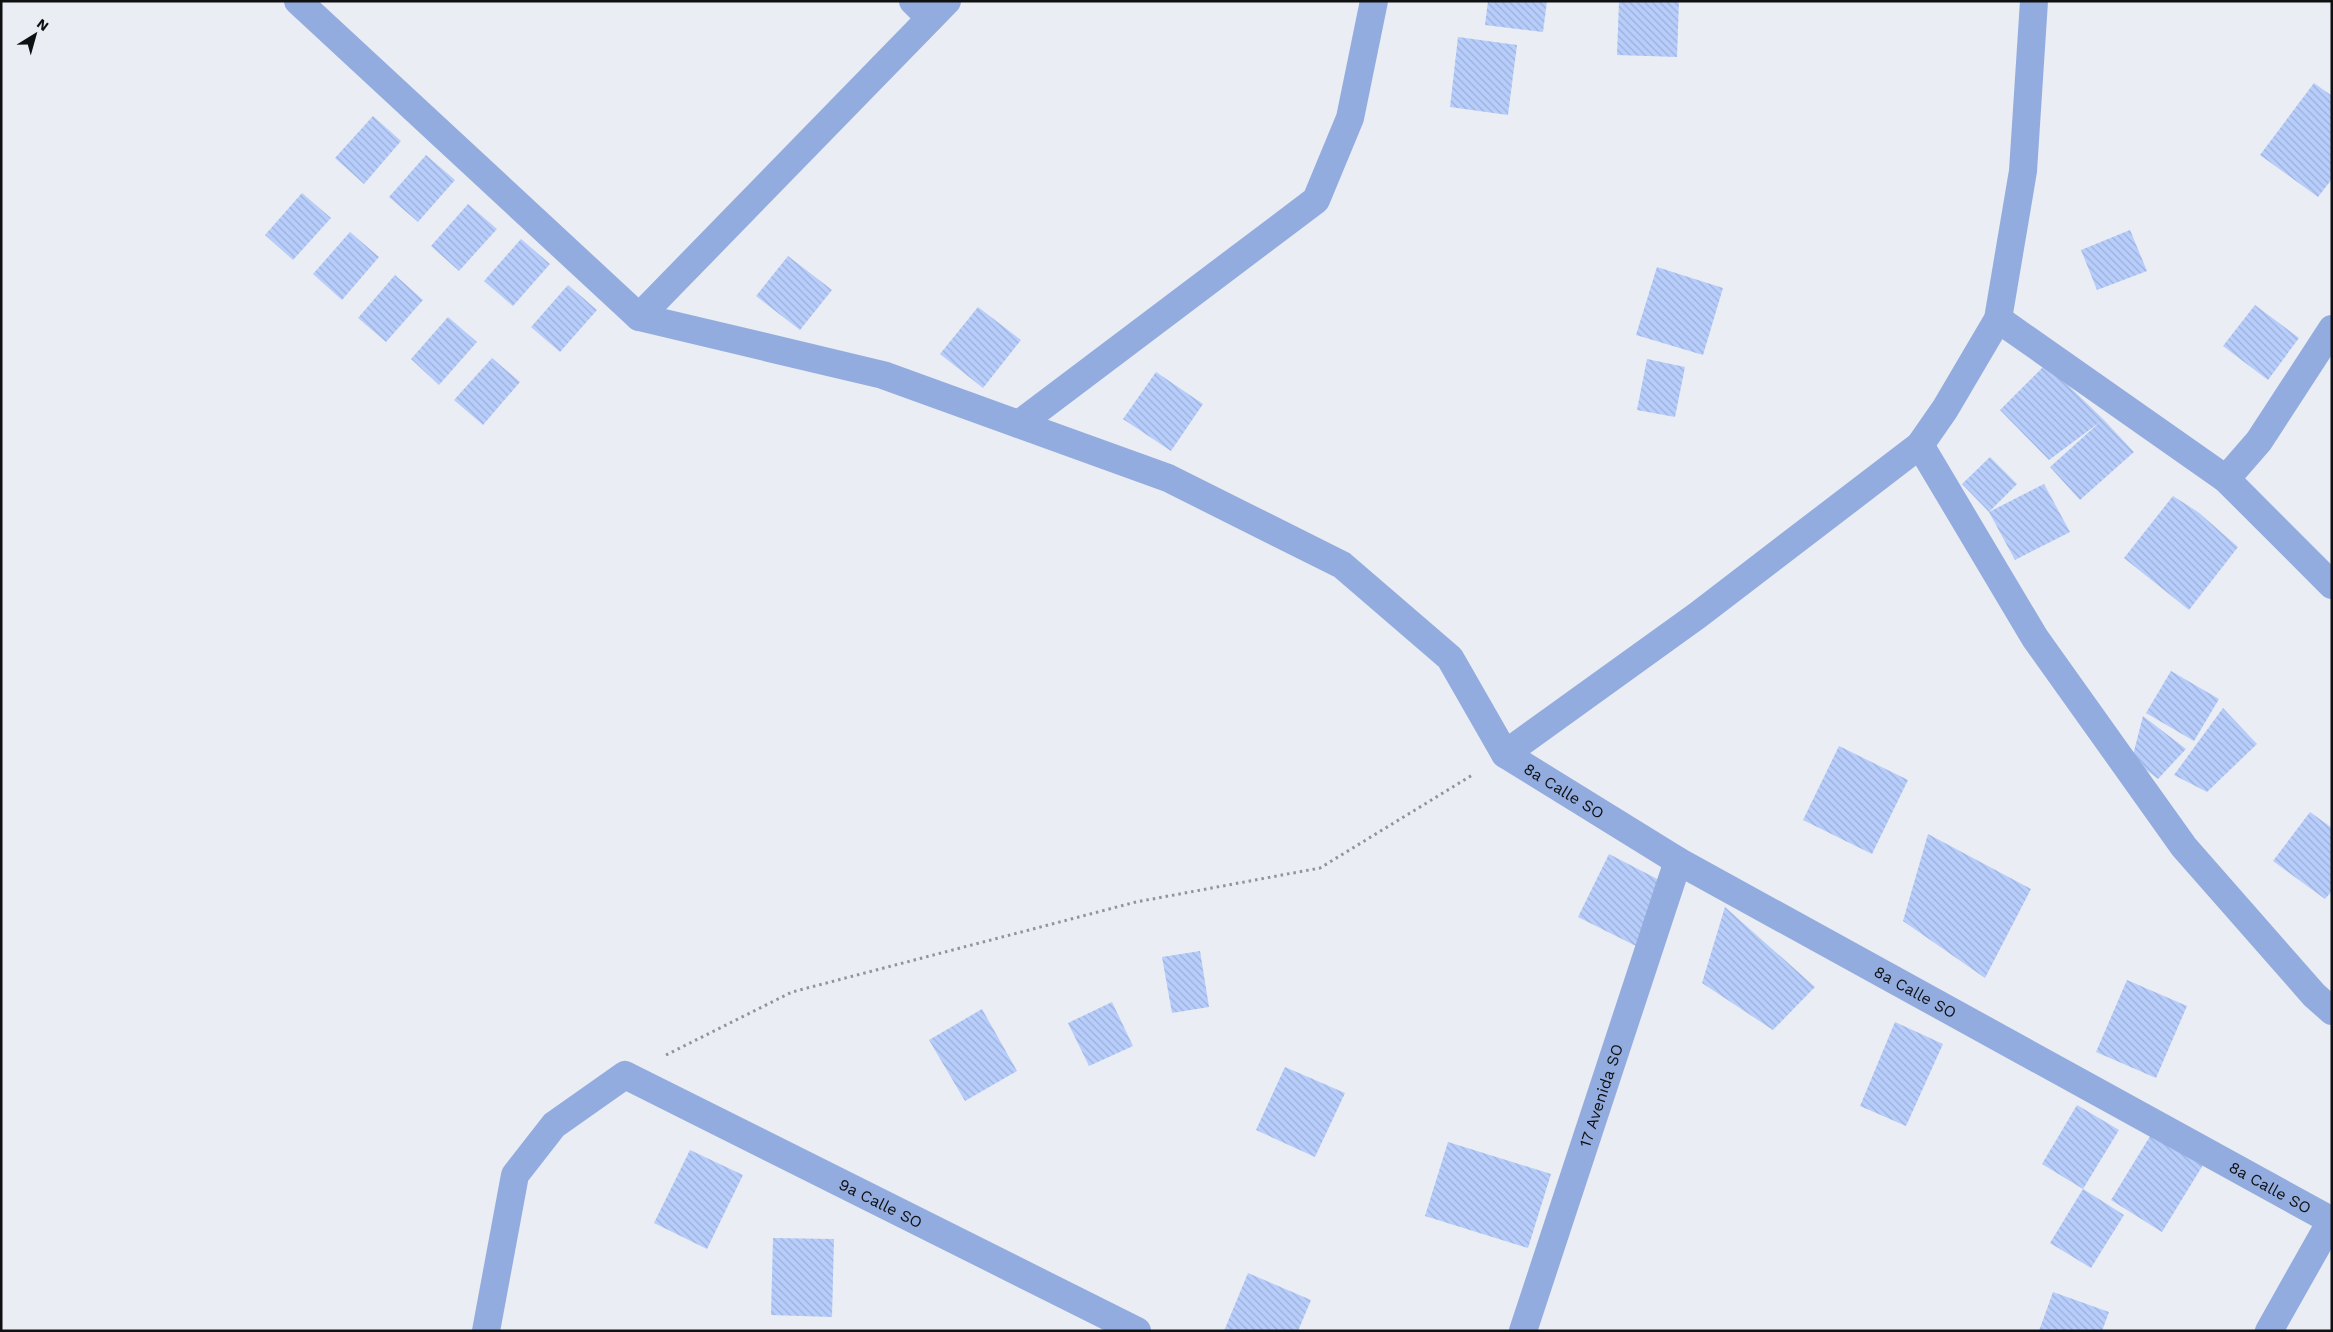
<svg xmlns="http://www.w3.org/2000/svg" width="2333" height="1332" font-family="'Work Sans',sans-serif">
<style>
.building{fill:url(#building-back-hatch)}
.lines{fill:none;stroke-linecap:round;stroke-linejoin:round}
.path{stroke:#929498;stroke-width:3;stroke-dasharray:2.5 4;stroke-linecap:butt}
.minor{stroke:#93acdf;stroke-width:28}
.labels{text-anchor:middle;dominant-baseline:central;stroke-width:4.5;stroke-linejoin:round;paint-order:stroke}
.street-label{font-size:16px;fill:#0f1012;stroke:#eaedf3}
</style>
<defs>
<pattern id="building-back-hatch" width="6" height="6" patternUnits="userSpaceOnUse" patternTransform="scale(1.25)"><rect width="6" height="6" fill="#b7cdfb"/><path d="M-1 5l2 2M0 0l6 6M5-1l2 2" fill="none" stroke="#9cafd6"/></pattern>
</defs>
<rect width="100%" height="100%" fill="#eaedf3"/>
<g class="building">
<path d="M1488,1H1547L1543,32L1485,25Z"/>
<path d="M1619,1H1679L1677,57L1617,55Z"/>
<path d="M1458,37L1517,45L1508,115L1450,107Z"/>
<path d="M2314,83L2332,96V179L2318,197L2260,155Z"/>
<path d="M373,116L401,141L364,184L335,158Z"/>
<path d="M426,155L455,180L418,222L389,197Z"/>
<path d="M302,193L331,218L293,260L265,235Z"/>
<path d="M468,204L497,229L459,271L431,246Z"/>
<path d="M2130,230L2147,271L2097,290L2081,250Z"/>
<path d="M350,232L379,257L342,300L313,274Z"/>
<path d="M521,239L550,264L513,306L484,281Z"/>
<path d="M788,256L832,290L800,330L756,296Z"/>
<path d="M1657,267L1723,288L1703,355L1636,335Z"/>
<path d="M395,275L423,300L386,342L358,318Z"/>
<path d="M568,285L597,310L560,352L531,327Z"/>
<path d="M2255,305L2299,338L2268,380L2223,346Z"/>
<path d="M978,307L1021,340L983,388L940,354Z"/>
<path d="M448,317L477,342L439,385L411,359Z"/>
<path d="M492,358L520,382L483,425L454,400Z"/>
<path d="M1647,359L1685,367L1675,417L1637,410Z"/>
<path d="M2046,364L2103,419L2134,452L2080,500L2050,467L2100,422L2049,460L2000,410Z"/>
<path d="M1156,372L1203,404L1171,451L1123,419Z"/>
<path d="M1990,457L2017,484L1989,512L1962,484Z"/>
<path d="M2044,484L2070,532L2015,560L1989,512Z"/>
<path d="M2173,496L2198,512L2238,547L2189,610L2124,558Z"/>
<path d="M2171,671L2219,699L2194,741L2146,713Z"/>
<path d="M2223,708L2257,744L2207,792L2174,775Z"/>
<path d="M2143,716L2186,749L2158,779L2132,759Z"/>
<path d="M1839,746L1908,780L1872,854L1803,820Z"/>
<path d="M2310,812L2332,828V891L2325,899L2273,861Z"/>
<path d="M1928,834L2031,889L1985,978L1903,921Z"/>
<path d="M1609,854L1667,884L1636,946L1578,917Z"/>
<path d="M1725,907L1815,987L1773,1030L1702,983Z"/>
<path d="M1200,951L1209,1007L1172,1013L1162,957Z"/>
<path d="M2127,980L2187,1006L2156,1078L2096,1052Z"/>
<path d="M1112,1002L1133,1046L1089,1066L1068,1023Z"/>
<path d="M982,1009L1017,1071L965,1101L929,1040Z"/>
<path d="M1895,1022L1943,1044L1906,1126L1860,1106Z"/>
<path d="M1285,1067L1345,1093L1315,1157L1256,1130Z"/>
<path d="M2077,1105L2119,1130L2083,1189L2042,1164Z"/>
<path d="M2152,1133L2203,1165L2162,1232L2111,1200Z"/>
<path d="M1448,1142L1551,1174L1528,1248L1425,1216Z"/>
<path d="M690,1150L743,1175L707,1249L654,1223Z"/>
<path d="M2083,1189L2124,1215L2091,1268L2050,1243Z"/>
<path d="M773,1238L834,1239L832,1317L771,1315Z"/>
<path d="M1248,1273L1311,1300L1298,1331H1224Z"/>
<path d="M2053,1292L2109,1312L2102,1331H2039Z"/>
</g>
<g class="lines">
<path class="path" d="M666,1055L792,992L1136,902L1320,868L1474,774"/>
<g class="minor">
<path id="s1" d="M298,1L639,317L883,375L1168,478L1342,565L1450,658L1505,754L1678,861L2332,1221"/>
<path d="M913,1L930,18"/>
<path d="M639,317L947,1"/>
<path d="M1998,319L2226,479L2332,585"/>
<path d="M1019,424L1316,200L1350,118L1374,1"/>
<path d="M1920,445L2035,638L2184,847L2314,995L2332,1011"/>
<path d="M2226,479L2259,441L2332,329"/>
<path d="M1505,754L1698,615L1920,445L1945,409L1998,319L2023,171L2034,1"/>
<path id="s2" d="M486,1331L515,1175L554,1125L625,1075L1137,1331"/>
<path id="s3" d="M1523,1331L1678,861"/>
<path d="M2269,1331L2331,1221"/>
</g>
</g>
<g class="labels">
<g class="street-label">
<text stroke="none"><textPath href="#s1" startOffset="1536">8a Calle SO</textPath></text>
<text stroke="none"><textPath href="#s1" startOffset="1941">8a Calle SO</textPath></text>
<text stroke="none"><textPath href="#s3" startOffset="248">17 Avenida SO</textPath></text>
<text stroke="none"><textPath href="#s1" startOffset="2346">8a Calle SO</textPath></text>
<text stroke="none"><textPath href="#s2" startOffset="595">9a Calle SO</textPath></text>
</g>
</g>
<rect width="2333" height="1332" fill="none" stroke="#0f1012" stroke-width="5"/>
<g transform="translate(35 35) rotate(37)" stroke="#eaedf3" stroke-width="4" paint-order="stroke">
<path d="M0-4L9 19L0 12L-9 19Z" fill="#0f1012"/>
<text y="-8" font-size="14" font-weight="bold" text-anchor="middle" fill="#0f1012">N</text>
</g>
</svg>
